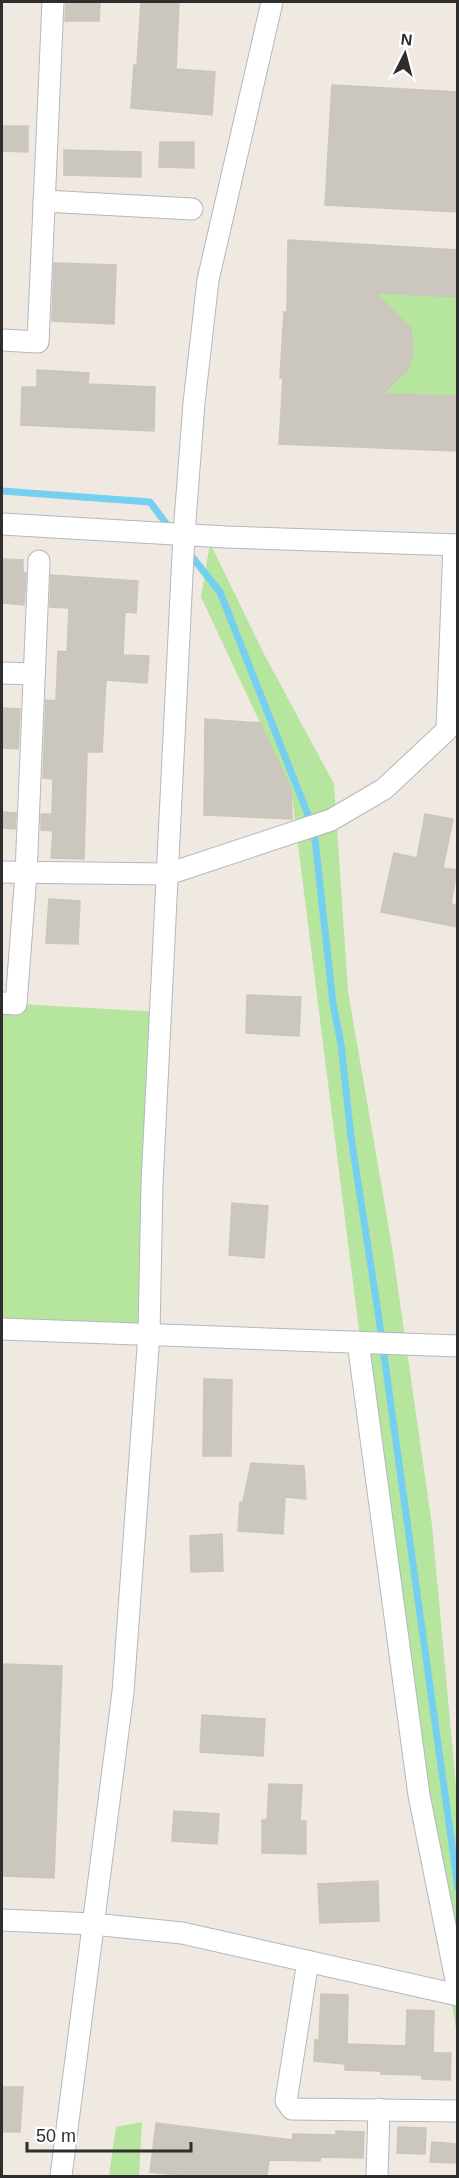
<svg xmlns="http://www.w3.org/2000/svg" width="459" height="2178" font-family="Helvetica,sans-serif">
<style>
.green{fill:#b6e59e}
.lines{fill:none;stroke-linecap:round;stroke-linejoin:round}
.stream{stroke:#75cff0;stroke-width:7}
.building{fill:#cbc7bf;stroke:#cbc5ba;stroke-width:1.5}
.minor-casing{stroke:#b4b7c1;stroke-width:23}
.minor{stroke:#fff;stroke-width:21}
</style>
<rect width="100%" height="100%" fill="#efe9e1"/>
<g class="green">
<path d="M375,293L457,297V396L368,393L401,375L409,367L413,352L411,329L403,321L373,312Z"/>
<path d="M210,543L264,654L334,784L348,991L392,1247L432,1525L458,1808L457,2035L419,1795L387,1553L291,789L201,597Z"/>
<path d="M2,1003L160,1012L149,1334L2,1329Z"/>
<path d="M142,2122L139,2176H109L116,2127Z"/>
</g>
<g class="lines">
<g class="stream">
<path d="M2,491L150,502L171,530"/>
<path d="M189,553L220,592L314,830L333,1004L341,1044L351,1137L378,1312L458,1888"/>
</g>
</g>
<g class="building">
<path d="M66,2H100L99,21H65Z"/>
<path d="M141,2H179L176,69L215,72L212,115L131,108L134,65H137Z"/>
<path d="M332,85L458,92V212L325,205Z"/>
<path d="M2,126H28V152L2,151Z"/>
<path d="M160,142H194V168L159,167Z"/>
<path d="M64,150L141,152V177L64,175Z"/>
<path d="M288,240L458,250V297L376,293L411,329L413,352L409,368L382,394L458,396V451L279,444L283,378H280L284,312H287Z"/>
<path d="M54,263L116,265L114,324L52,321Z"/>
<path d="M37,370L89,373L88,384L155,387L154,431L21,425L22,387H37Z"/>
<path d="M2,559L23,560V573H26L24,605L2,603Z"/>
<path d="M51,575L138,581L136,613L125,612L123,655L149,656L147,683L106,680L102,752H87L84,859L51,858L53,831L41,830V814H52L53,779L43,778L46,700L56,701L58,651L67,652L69,608L50,607Z"/>
<path d="M2,708L20,709L18,749L2,748Z"/>
<path d="M205,719L260,723L291,789L292,819L204,815Z"/>
<path d="M2,812L16,813L15,829L2,828Z"/>
<path d="M425,814L453,819L443,868L457,870L451,904L458,905V927L381,912L394,853L417,858Z"/>
<path d="M49,899L80,901L78,944L46,943Z"/>
<path d="M247,995L301,997L299,1036L246,1033Z"/>
<path d="M232,1203L268,1206L264,1258L229,1255Z"/>
<path d="M204,1379L232,1380L231,1456H203Z"/>
<path d="M251,1463L304,1466L306,1499L285,1497L283,1534L238,1531L240,1502H243Z"/>
<path d="M222,1534L223,1571L191,1572L190,1536Z"/>
<path d="M2,1664L62,1666L54,1878L2,1876Z"/>
<path d="M202,1715L265,1719L263,1756L200,1752Z"/>
<path d="M269,1784L302,1785L300,1821H306V1854L262,1853V1820H267Z"/>
<path d="M174,1811L219,1814L217,1844L172,1841Z"/>
<path d="M378,1881L379,1921L320,1923L318,1884Z"/>
<path d="M321,1994L348,1995L347,2044L406,2046L407,2010L434,2011L433,2053H451L450,2080L422,2079V2075L381,2074V2071L345,2070V2064L314,2061L315,2040H319Z"/>
<path d="M2,2087H23L20,2132H2Z"/>
<path d="M156,2123L293,2140V2134L336,2135V2131L364,2132L363,2158L321,2157L320,2161L269,2160L267,2176H186L150,2172Z"/>
<path d="M398,2127L426,2128L425,2154L397,2153Z"/>
<path d="M432,2142L458,2144V2163L430,2162Z"/>
</g>
<g class="lines">
<defs>
<g id="minor">
<path d="M44,201L192,209"/>
<path d="M2,340L38,342L53,2"/>
<path d="M2,524L226,537L458,545"/>
<path d="M2,673L34,674"/>
<path d="M2,872L168,874L331,820L384,789L447,730L454,545"/>
<path d="M2,1003L16,1004L26,874L39,561"/>
<path d="M2,1329L458,1346"/>
<path d="M358,1342L419,1795L458,1990"/>
<path d="M2,1920L93,1924L182,1933L458,1995"/>
<path d="M308,1961L286,2101L292,2109L458,2111"/>
<path d="M61,2176L123,1692L149,1334L152,1184L184,534L194,403L208,280L272,2"/>
<path d="M377,2176L379,2109"/>
</g>
</defs>
<use href="#minor" class="minor-casing"/>
<use href="#minor" class="minor"/>
</g>
<rect width="459" height="2178" fill="none" stroke="#2e2e2e" stroke-width="6"/>
<g transform="translate(405 54) rotate(6)" stroke="#ffffff" stroke-width="4.5" paint-order="stroke">
<path d="M0-4.5L10 22L0 15L-10 22Z" fill="#2e2e2e"/>
<text y="-9" font-size="16" font-weight="bold" text-anchor="middle" fill="#2e2e2e">N</text>
</g>
<path d="M27 2142v9h164v-9" fill="none" stroke="#2e2e2e" stroke-width="3"/>
<text x="36" y="2142" font-size="18" fill="#2e2e2e" stroke="#ffffff" stroke-width="4.5" paint-order="stroke">50 m</text>
</svg>
